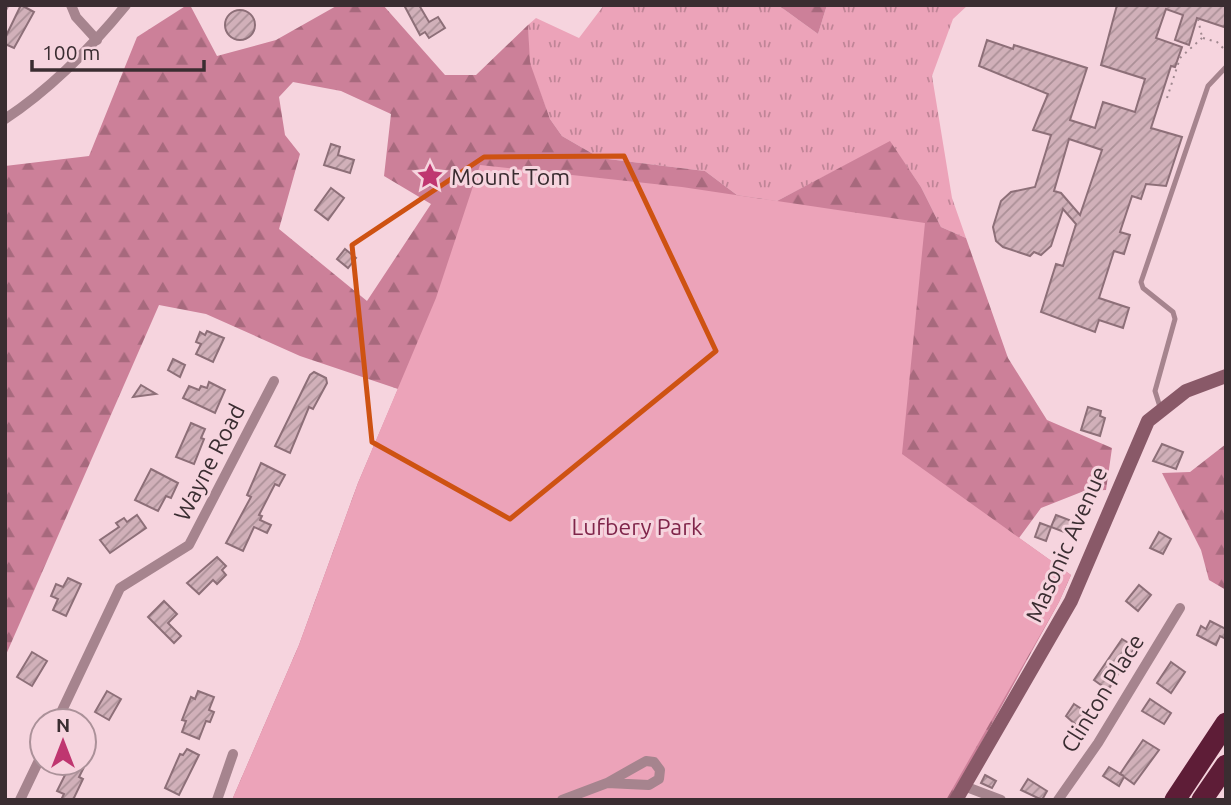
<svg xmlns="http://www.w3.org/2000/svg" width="1231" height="805" font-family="Ubuntu,sans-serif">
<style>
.grass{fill:url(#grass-tufts)}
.forest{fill:url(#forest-firs);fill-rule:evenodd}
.green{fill:#eca3b9}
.building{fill:url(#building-hatch);stroke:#8d6f78;stroke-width:2;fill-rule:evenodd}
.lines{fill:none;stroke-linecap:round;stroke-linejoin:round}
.path{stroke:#a0888f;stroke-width:2;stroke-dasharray:2 5;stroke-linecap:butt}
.service{stroke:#a6848e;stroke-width:5}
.minor{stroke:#a6848e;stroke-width:10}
.secondary{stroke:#895968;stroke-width:14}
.motorway{stroke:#5e1d37;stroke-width:21}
.marked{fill:none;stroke:#ce5212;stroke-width:5;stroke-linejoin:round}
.labels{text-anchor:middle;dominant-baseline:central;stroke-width:6;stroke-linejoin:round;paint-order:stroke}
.poi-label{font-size:23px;fill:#3a2d31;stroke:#f6d4de;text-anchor:start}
.street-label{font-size:23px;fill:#3a2d31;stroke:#f6d4de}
.park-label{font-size:23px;fill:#7f254a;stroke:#f6d4de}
</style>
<defs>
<pattern id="grass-tufts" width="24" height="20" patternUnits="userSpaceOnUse" patternTransform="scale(1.75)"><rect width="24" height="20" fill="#eca3b9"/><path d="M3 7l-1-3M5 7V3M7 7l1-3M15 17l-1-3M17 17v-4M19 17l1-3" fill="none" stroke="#c08597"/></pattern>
<pattern id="forest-firs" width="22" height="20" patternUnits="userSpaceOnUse" patternTransform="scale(1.75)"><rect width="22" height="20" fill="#cc8099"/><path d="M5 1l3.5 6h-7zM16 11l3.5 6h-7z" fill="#a7697d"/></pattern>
<pattern id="building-hatch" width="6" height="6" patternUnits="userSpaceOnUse" patternTransform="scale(1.75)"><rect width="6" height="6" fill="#d1b0b9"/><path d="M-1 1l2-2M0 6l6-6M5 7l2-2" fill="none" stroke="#ab9097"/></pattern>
</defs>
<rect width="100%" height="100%" fill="#f6d4de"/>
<path class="grass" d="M604,5H778L818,34L827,5H968L953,19L932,76L952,198L966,238L941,227L921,187L890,142L777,201L737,195L705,171L600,158L562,136L550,119L529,63L528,25L536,18L579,38Z"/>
<g class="forest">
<path d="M187,5H190L217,56L276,40L338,5H383L445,75H476L528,25L530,63L550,119L562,136L600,158L705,171L737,195L777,201L890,141L921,187L941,227L966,238L1008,358L1047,420L1112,448L1106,490L1084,491L1041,508L1019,538L1071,575L1059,602L950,800H232L299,645L358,483L398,389L300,356L206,314L159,305L5,657V166L89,156L137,37ZM293,82L341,91L391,114L384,176L431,204L367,301L279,229L300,154L285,135L279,97Z"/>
<path d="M778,5H827L818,34Z"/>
<path d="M1226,444V590L1209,580L1201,550L1162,473L1190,472Z"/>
</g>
<path class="green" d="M480,165L682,187L925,223L902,454L1071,575L1059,602L946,800H232L299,645L358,483L436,298Z"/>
<g class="building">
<path d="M21,5L34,12L14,48L5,44V38Z"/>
<path d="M404,5H419L429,22L438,17L445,28L429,38L425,32L420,35Z"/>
<path d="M1117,5H1226V22L1224,27L1197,18L1189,45L1175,40L1183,15L1166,9L1156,38L1182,47L1175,67L1171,66L1151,128L1182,137L1166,186L1146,184L1141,199L1132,196L1120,232L1130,235L1124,254L1114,251L1099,298L1129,308L1123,328L1099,320L1095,332L1041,312L1056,264L1063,266L1076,224L1063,209L1051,246L1041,255L1034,252L1030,256L1003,247L996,241L993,227L1001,201L1011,192L1035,187L1051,135L1033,130L1048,94L979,66L987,40L1013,49L1014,45L1087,68L1070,120L1095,128L1103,102L1135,112L1145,79L1101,65ZM1069,139L1102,150L1080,215L1061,193L1054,191Z"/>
<circle cx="240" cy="25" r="15"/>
<path d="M331,144L340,147L338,155L354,160L350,173L324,165Z"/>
<path d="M331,188L344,198L328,220L315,210Z"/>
<path d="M345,249L356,258L348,268L337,259Z"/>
<path d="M207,331L224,338L213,362L196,354L201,344L196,342L200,332L205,335Z"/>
<path d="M173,359L185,365L180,377L168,370Z"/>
<path d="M314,372L326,378L327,383L313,409L309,407L290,453L275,446L310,375Z"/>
<path d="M209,382L225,390L215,413L183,398L189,386L199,390L201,386L207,388Z"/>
<path d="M141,385L156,394L133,397Z"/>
<path d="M1088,407L1101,411L1100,416L1105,418L1100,436L1081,430Z"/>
<path d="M191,423L205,429L201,438L204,439L194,464L176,457Z"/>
<path d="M1162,444L1183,452L1176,469L1153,461Z"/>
<path d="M261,463L285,475L279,486L275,484L259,515L262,516L260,520L271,525L267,533L254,527L243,551L226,543L251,497L247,495Z"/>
<path d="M151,469L178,483L171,498L166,496L158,511L135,500Z"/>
<path d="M137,515L146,528L110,553L100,540L119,527L116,523L124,518L127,522Z"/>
<path d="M1056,515L1077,523L1072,535L1051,527Z"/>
<path d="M1040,523L1051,527L1046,541L1035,537Z"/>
<path d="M1159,532L1171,539L1163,554L1150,548Z"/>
<path d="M217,557L226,566L222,570L226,575L217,584L213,580L199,594L187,583Z"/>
<path d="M68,578L81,584L66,616L53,610L58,599L51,596L56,584L63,587Z"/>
<path d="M1139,585L1151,595L1138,611L1126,601Z"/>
<path d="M164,601L177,614L168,623L181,636L174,643L148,617Z"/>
<path d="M1210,621L1226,629V639L1220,636L1216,645L1197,635L1201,626L1206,629Z"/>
<path d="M1122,639L1135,647L1108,690L1094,680Z"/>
<path d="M32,652L47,661L32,686L17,677Z"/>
<path d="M1171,662L1185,672L1171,693L1157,683Z"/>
<path d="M107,691L121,699L109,720L95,712Z"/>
<path d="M198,691L214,697L209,710L214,712L210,722L206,721L199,739L182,732L186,721L182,720L191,697L195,699Z"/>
<path d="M1150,699L1171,713L1164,724L1142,711Z"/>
<path d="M1074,704L1094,717L1084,732L1066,716Z"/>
<path d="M1143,740L1159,750L1134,784L1124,777L1119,786L1103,776L1109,767L1124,776L1120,774Z"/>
<path d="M187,749L199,755L179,795L165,788L180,754L183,755Z"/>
<path d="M71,763L84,767L79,777L83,779L73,800H61L64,794L57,791Z"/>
<path d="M985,775L996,781L992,788L981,783Z"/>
<path d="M1028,779L1047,791L1042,800L1021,790Z"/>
</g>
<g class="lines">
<g class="path">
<path d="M1198,19L1202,37"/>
<path d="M1203,38L1217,42L1226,51"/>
<path d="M1167,98L1180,58L1202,38"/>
</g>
<g class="service">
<path d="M5,9L7,5"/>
<path d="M1160,407L1155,391L1175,319L1173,312L1143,288L1141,282L1208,86L1226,67"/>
</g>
<g class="minor">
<path d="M71,5L76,17L97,40"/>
<path d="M5,119C52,88 90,49 126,5"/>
<path d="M57,721L120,588L189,545L274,381"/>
<path d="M964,786L1001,800"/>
<path d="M20,800L42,754"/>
<path d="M217,800L233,754"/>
<path d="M562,800L607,783L646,761L654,762L660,770L659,779L649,785L607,783"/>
<path d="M1058,800L1098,743L1180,608"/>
</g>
<path class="secondary" d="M956,800L1071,601L1148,421L1186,391L1226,376"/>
<g class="motorway">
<path d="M1175,800L1226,723"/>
<path d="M1202,800L1226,765"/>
</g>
</g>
<path class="marked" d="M624,156L716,351L510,519L372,442L352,245L484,157Z"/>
<defs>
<symbol id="sight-bare" viewBox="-9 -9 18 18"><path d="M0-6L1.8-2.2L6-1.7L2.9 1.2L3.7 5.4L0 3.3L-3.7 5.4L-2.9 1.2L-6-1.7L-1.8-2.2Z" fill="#bf3670" stroke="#f6d4de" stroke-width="2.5" paint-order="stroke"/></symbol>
</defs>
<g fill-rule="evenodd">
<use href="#sight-bare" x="411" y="157" width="38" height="38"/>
</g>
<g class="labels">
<g class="poi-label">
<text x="451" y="176">Mount Tom</text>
</g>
<g class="street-label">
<text transform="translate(209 462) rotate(-63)">Wayne Road</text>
<text transform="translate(1066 544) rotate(-66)">Masonic Avenue</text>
<text transform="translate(1102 693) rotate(-58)">Clinton Place</text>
</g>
<g class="park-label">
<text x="637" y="526">Lufbery Park</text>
</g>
</g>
<rect width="1231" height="805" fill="none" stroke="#3a2d31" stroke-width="14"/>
<g transform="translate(63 742)"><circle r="33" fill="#f6d4de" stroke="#ab9199" stroke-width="2"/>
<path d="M0-5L12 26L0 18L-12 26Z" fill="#bf3670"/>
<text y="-10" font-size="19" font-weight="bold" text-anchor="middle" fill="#3a2d31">N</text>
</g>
<path d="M32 60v10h172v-10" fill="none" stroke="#3a2d31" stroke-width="3.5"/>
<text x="42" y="60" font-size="21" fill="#3a2d31" stroke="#f6d4de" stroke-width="5" paint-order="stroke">100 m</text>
</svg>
